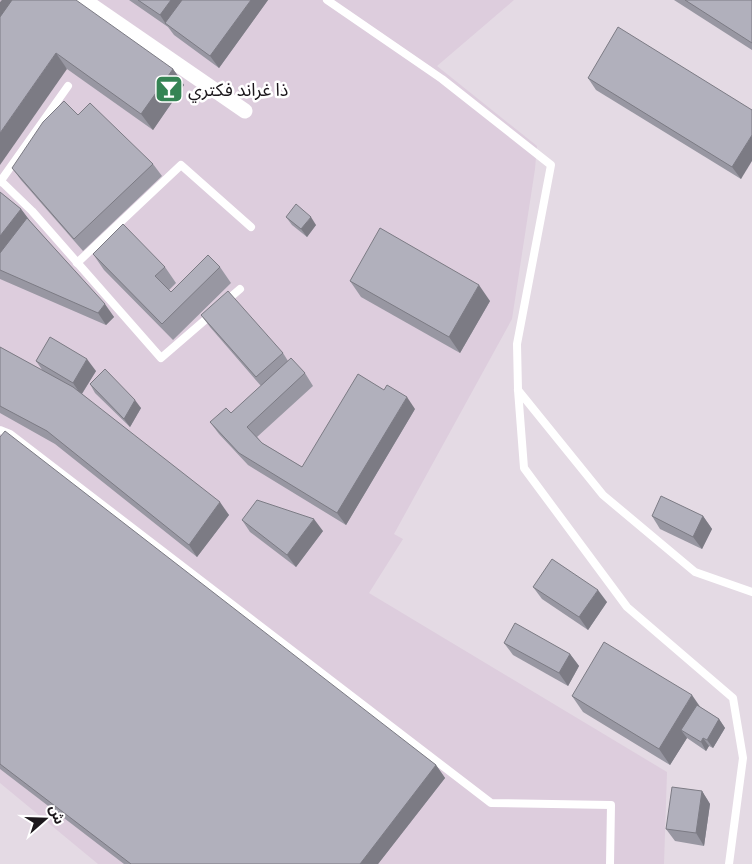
<svg xmlns="http://www.w3.org/2000/svg" width="752" height="864" font-family="'Roboto Condensed','Noto Sans Arabic',sans-serif">
<style>
.built{fill:#ddcddd}
.lines{fill:none;stroke-linecap:round;stroke-linejoin:round}
.service{stroke:#fff;stroke-width:8}
.minor{stroke:#fff;stroke-width:15}
.wall{fill:#9897a2}
.shaded-wall{fill:#7c7b84}
.building{fill:#b1b0bc;stroke:#7c7b84}
.labels{text-anchor:middle;dominant-baseline:central;stroke-width:5;stroke-linejoin:round;paint-order:stroke}
.poi-label{font-size:18px;fill:#1b171b;stroke:#fff;text-anchor:start}
</style>
<rect width="100%" height="100%" fill="#e4dae4"/>
<path class="built" d="M0,0H514L437,66L537,146L535,169L512,319L394,534L403,539L369,593L667,772L664,864H98L0,783Z"/>
<g class="lines">
<g class="service">
<path d="M327,0L442,79L551,165L517,344L518,390L524,468L627,607L733,698L743,758L729,864"/>
<path d="M1,181L32,211L161,358L212,314"/>
<path d="M0,182L68,86"/>
<path d="M77,263L181,165L251,227"/>
<path d="M226,301L240,289"/>
<path d="M518,390L603,495L695,572L752,592"/>
<path d="M0,430L10,434L491,803L611,805L610,864"/>
</g>
<path class="minor" d="M84,0L245,111"/>
</g>
<g class="wall">
<path d="M0,0L173,69L184,85L153,130L67,69Z"/>
<path d="M129,0H268L219,68L174,35L168,27Z"/>
<path d="M674,0H752V50Z"/>
<path d="M588,78L752,110L741,179L596,90Z"/>
<path d="M78,115L153,164L162,176L83,251L21,180L12,168Z"/>
<path d="M0,192L21,209L30,221L114,317L106,325L0,279Z"/>
<path d="M286,217L316,225L307,237L292,225Z"/>
<path d="M93,254L165,267L176,283L169,290L171,292L220,267L231,283L173,340L104,270Z"/>
<path d="M350,281L490,301L460,353L361,297Z"/>
<path d="M201,315L283,353L288,361L305,373L313,386L257,437L262,443L302,467L415,409L346,525L248,465L219,434L210,422L231,413L261,386L210,327Z"/>
<path d="M0,347L43,371L36,361L96,371L82,394L229,515L197,557L55,444L0,413Z"/>
<path d="M90,384L141,408L130,427L95,393Z"/>
<path d="M0,437L436,765L445,778L378,864H124L0,769Z"/>
<path d="M652,516H703L712,529L702,549L660,529Z"/>
<path d="M242,520L323,531L296,567L250,532Z"/>
<path d="M533,587L607,602L588,630L542,599Z"/>
<path d="M504,643L570,654L579,666L568,686L513,655Z"/>
<path d="M572,696L700,707L719,719L725,728L713,748L709,746L706,751L687,738L670,765L583,712Z"/>
<path d="M702,791L710,804L704,846L675,841L666,829Z"/>
</g>
<g class="shaded-wall">
<path d="M2,0H24L0,35V2Z"/>
<path d="M171,0H188L166,24L160,15Z"/>
<path d="M251,0H268L219,68L210,56Z"/>
<path d="M56,53L67,69L0,165V133Z"/>
<path d="M173,69L184,85L153,130L141,114Z"/>
<path d="M752,135V161L741,179L732,167Z"/>
<path d="M21,209L30,221L0,259V236Z"/>
<path d="M311,217L316,225L307,237L301,229Z"/>
<path d="M479,285L490,301L460,353L449,337Z"/>
<path d="M105,304L114,317L106,325L98,313Z"/>
<path d="M87,359L96,371L81,395L73,383Z"/>
<path d="M407,397L415,409L346,525L337,513Z"/>
<path d="M135,400L141,408L130,427L124,419Z"/>
<path d="M220,502L229,515L197,557L189,545Z"/>
<path d="M703,516L712,529L702,549L693,537Z"/>
<path d="M314,519L323,531L296,567L287,555Z"/>
<path d="M598,590L607,602L588,630L579,617Z"/>
<path d="M570,654L579,666L568,686L559,673Z"/>
<path d="M692,695L703,711L681,730L687,738L670,765L659,749Z"/>
<path d="M719,719L725,728L713,748L707,740Z"/>
<path d="M703,738L709,746L706,751L701,742Z"/>
<path d="M436,765L445,778L378,864H360Z"/>
<path d="M702,791L710,804L704,846L696,833Z"/>
</g>
<g class="building">
<path d="M12,0H76L173,69L141,114L56,53L0,133V17Z"/>
<path d="M138,0H171L160,15Z"/>
<path d="M182,0H251L210,56L165,23Z"/>
<path d="M685,0H752V43Z"/>
<path d="M618,27L752,110V135L732,167L588,78Z"/>
<path d="M64,101L78,115L90,103L153,164L74,239L12,168L43,122Z"/>
<path d="M0,192L21,209L0,236Z"/>
<path d="M296,204L311,217L301,229L286,217Z"/>
<path d="M27,218L105,304L98,313L0,270V253Z"/>
<path d="M123,224L165,267L155,276L171,292L208,255L220,267L162,324L93,254Z"/>
<path d="M380,228L479,285L449,337L350,281Z"/>
<path d="M228,291L283,353L256,377L201,315Z"/>
<path d="M50,337L87,359L73,383L36,361Z"/>
<path d="M0,347L73,387L220,502L189,545L47,431L0,406Z"/>
<path d="M291,358L305,373L247,427L262,443L302,467L358,374L384,390L387,385L407,397L337,513L239,453L210,422L226,408L231,413Z"/>
<path d="M105,369L135,400L124,419L90,384Z"/>
<path d="M5,431L436,765L360,864H131L0,764V437Z"/>
<path d="M661,496L703,516L693,537L652,516Z"/>
<path d="M257,500L314,519L287,555L242,520Z"/>
<path d="M552,559L598,590L579,617L533,587Z"/>
<path d="M515,623L570,654L559,673L504,643Z"/>
<path d="M604,642L692,695L659,749L572,696Z"/>
<path d="M697,705L719,719L707,740L703,738L701,742L681,730Z"/>
<path d="M672,787L702,791L696,833L666,829Z"/>
</g>
<defs>
<symbol id="bar-square" viewBox="-11 -11 22 22"><rect x="-9" y="-9" width="18" height="18" rx="4" fill="#358454" stroke="#fff"/><path d="M-6-5H6L.8 .8V4.5H3.5V6h-7V4.5H-.8V.8Z" fill="#fff"/></symbol>
</defs>
<g fill-rule="evenodd">
<use href="#bar-square" x="153" y="73" width="32" height="32"/>
</g>
<g class="labels">
<g class="poi-label">
<text x="188" y="89">ذا غراند فكتري</text>
</g>
</g>
<g transform="translate(45 819) rotate(70)" stroke="#ffffff" stroke-width="4" paint-order="stroke">
<path d="M0-4L9 19L0 12L-9 19Z" fill="#1b171b"/>
<text y="-8" font-size="14" font-weight="bold" text-anchor="middle" fill="#1b171b">ش</text>
</g>
</svg>
